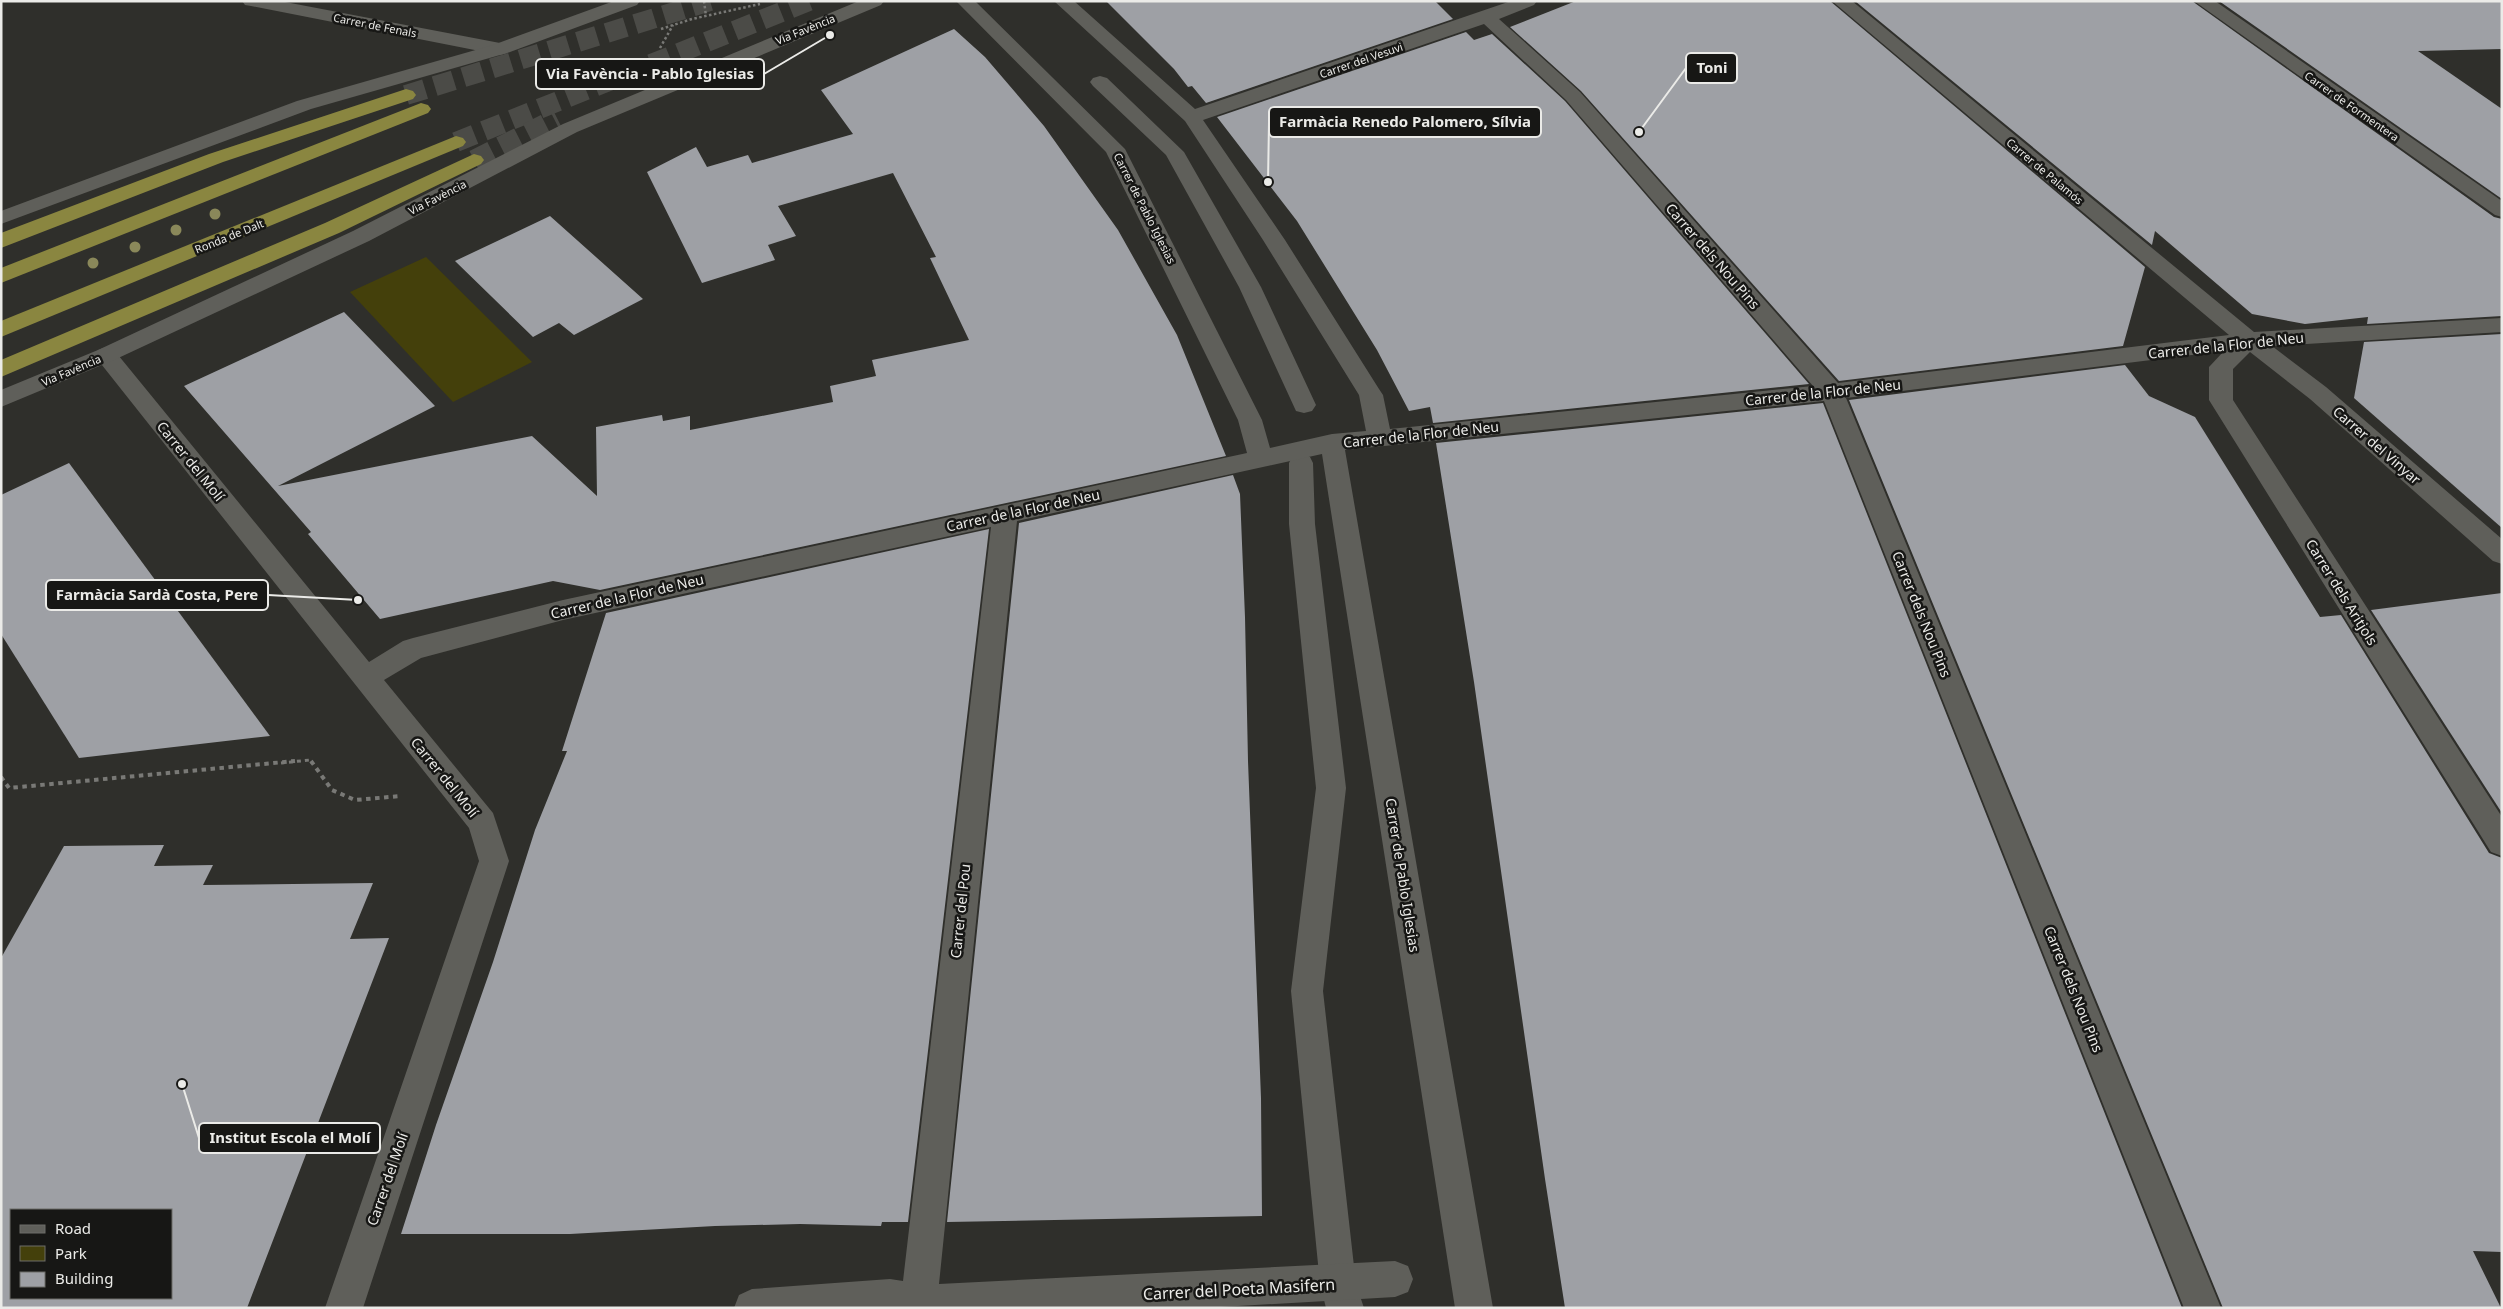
<svg xmlns="http://www.w3.org/2000/svg" width="2503" height="1309" font-family="'Noto Sans',sans-serif">
<style>
.green{fill:#44400b}
.building{fill:#9ea0a5;fill-rule:evenodd}
.lines{fill:none;stroke-linecap:round;stroke-linejoin:round}
.trunk-tunnel{stroke:#4b4b47;stroke-width:20;stroke-dasharray:20 10;stroke-linecap:butt}
.path-far2{stroke:#797976;stroke-width:2.5;stroke-dasharray:2.5 2.5;stroke-linecap:butt}
.path-far1{stroke:#797976;stroke-width:3;stroke-dasharray:4 4;stroke-linecap:butt}
.path{stroke:#797976;stroke-width:4;stroke-dasharray:4.5 4.5;stroke-linecap:butt}
.pedestrian{fill:#5f5f5a;fill-rule:evenodd}
.minor{fill:#5f5f5a;fill-rule:evenodd}
.tertiary{fill:#5f5f5a;fill-rule:evenodd}
.trunk{fill:#8a8640;fill-rule:evenodd}
.tree{fill:#8a885a}
.labels{text-anchor:middle;dominant-baseline:central;stroke-width:5;stroke-linejoin:round;paint-order:stroke}
.far-street-label{font-size:11px;fill:#ebebe8;stroke:#171715}
.street-label{font-size:14px;fill:#ebebe8;stroke:#171715}
.near-street-label{font-size:16px;fill:#ebebe8;stroke:#171715}
.leader{fill:none;stroke:#ebebe8;stroke-width:2}
.callout-dot{fill:#ebebe8;stroke:#171715;stroke-width:2}
.callout{fill:#171715;stroke:#ebebe8;stroke-width:2}
.callout-label{font-size:15px;text-anchor:middle;font-weight:bold;fill:#ebebe8}
</style>
<rect width="100%" height="100%" fill="#2f2f2b"/>
<path class="green" d="M426,257L532,362L453,402L350,292Z"/>
<g class="building">
<path d="M1106,1H1435L1453,19L1206,103L1192,86L1188,87L1174,69Z"/>
<path d="M1576,1H1830L2145,267L2123,346L1839,381L1581,91L1510,27Z"/>
<path d="M1855,1H2192L2494,217L2502,219V316L2367,324L2368,317L2305,324L2252,314L2155,231L2152,245Z"/>
<path d="M2219,1H2502V49L2418,51L2502,109V199Z"/>
<path d="M954,29L985,57L1044,126L1118,230L1177,335L1226,456L600,590L553,581L380,619L308,534L311,532L184,386L344,312L435,406L278,486L532,436L597,496L596,427L662,415L663,421L690,416V430L833,402L830,386L876,376L872,360L969,340L930,258L936,257L893,173L778,206L796,236L768,245L775,260L702,283L647,172L696,147L707,167L748,155L752,163L853,134L821,90Z"/>
<path d="M1466,32L1474,40L1492,34L1565,101L1809,384L1433,423L1430,407L1409,411L1377,350L1297,221L1217,117Z"/>
<path d="M550,216L643,299L574,335L559,323L533,337L455,261Z"/>
<path d="M2502,334V528L2354,398L2364,342Z"/>
<path d="M2125,365L2149,396L2195,417L2320,617L2341,615L2489,853L2502,858V1252L2473,1251L2501,1308H2223L1849,400Z"/>
<path d="M1823,403L2182,1308H1565L1545,1179L1474,682L1436,443Z"/>
<path d="M69,463L270,736L79,758L1,634V495Z"/>
<path d="M1233,475L1240,494L1245,617L1248,761L1261,1098L1262,1216L947,1222L1019,523Z"/>
<path d="M989,529L908,1222H882L881,1226L800,1224L715,1226L570,1234H401L436,1125L493,962L535,830L567,751H562L606,613Z"/>
<path d="M2502,593V813L2371,610Z"/>
<path d="M164,845L154,866L213,865L203,885L373,883L350,939L389,938L247,1308H1V958L64,846ZM11,1210H171V1298H11Z"/>
</g>
<g class="lines">
<g class="trunk-tunnel">
<path d="M406,95L710,1"/>
<path d="M456,142L809,1"/>
<path d="M474,160L557,118"/>
</g>
<g class="path-far2">
<path d="M704,1L706,16"/>
<path d="M661,29L692,19L760,4"/>
<path d="M660,48L673,25"/>
</g>
<path class="path-far1" d="M281,763L310,760L312,763"/>
<g class="path">
<path d="M311,761L332,790L355,800L401,796"/>
<path d="M1,777L9,788L295,761"/>
</g>
<g class="pedestrian">
<path d="M1100,76L1107,78L1184,152L1261,287L1316,405L1312,411L1304,413L1296,411L1239,287L1166,155L1093,86L1090,82L1093,78Z"/>
<path d="M1301,454L1310,457L1313,463L1315,524L1346,788L1323,991L1356,1284L1364,1308H1326L1320,1284L1291,991L1316,788L1289,524V463L1292,457Z"/>
</g>
<g class="minor">
<path d="M242,1H280L500,43L507,45L509,49L507,53L500,55L251,6L245,5Z"/>
<path d="M956,1H975L1125,149L1262,420L1270,448L1332,434L1366,431L1359,395L1263,240L1185,121L1054,1H1074L1195,109L1511,1H1537L1534,5L1499,19L1580,92L1838,383L2229,335L1832,1H1852L2254,332L2502,318V332L2272,346L2326,387L2502,539V564L2493,561L2310,399L2250,352L2233,369V400L2502,817V856L2491,852L2209,400V367L2224,351L1846,398L2221,1308H2184L1824,401L1345,450L1493,1308H1455L1322,454L1017,521L939,1284L1395,1261L1408,1266L1413,1279L1408,1292L1395,1297L1204,1308H734L739,1295L752,1289L890,1279L903,1281L991,527L563,620L421,658L384,680L493,813L509,861L363,1308H325L479,861L469,828L94,355L98,350L106,347L114,350L369,662L403,641L413,638L563,600L1247,453L1238,420L1106,152ZM1484,24L1566,100L1813,386L1390,429L1383,395L1379,389L1285,240L1203,120Z"/>
<path d="M2194,1H2215L2502,201V217L2495,215Z"/>
</g>
<g class="tertiary">
<path d="M614,1H640L637,5L507,53L311,109L1,224V211L297,101L493,45Z"/>
<path d="M859,1H884L881,5L577,132L369,241L114,360L1,407V390L98,350L353,231L563,124Z"/>
</g>
<g class="trunk">
<path d="M406,89L413,91L416,95L413,99L223,162L1,248V233L209,154Z"/>
<path d="M421,103L428,105L431,109L428,113L1,283V268Z"/>
<path d="M456,136L463,138L466,142L463,146L1,337V321Z"/>
<path d="M474,154L481,156L484,160L481,164L339,233L1,377V360L325,223Z"/>
</g>
</g>
<g class="tree">
<circle cx="215" cy="214" r="5.5"/>
<circle cx="176" cy="230" r="5.5"/>
<circle cx="135" cy="247" r="5.5"/>
<circle cx="93" cy="263" r="5.5"/>
</g>
<g class="labels">
<g class="far-street-label">
<text transform="translate(375 25) rotate(11)">Carrer de Fenals</text>
<text transform="translate(805 29) rotate(-22)">Via Favència</text>
<text transform="translate(1361 60) rotate(-19)">Carrer del Vesuvi</text>
<text transform="translate(2352 106) rotate(35)">Carrer de Formentera</text>
<text transform="translate(2045 171) rotate(40)">Carrer de Palamós</text>
<text transform="translate(437 197) rotate(-27)">Via Favència</text>
<text transform="translate(1145 208) rotate(63)">Carrer de Pablo Iglesias</text>
<text transform="translate(229 236) rotate(-22)">Ronda de Dalt</text>
<text transform="translate(71 370) rotate(-23)">Via Favència</text>
</g>
<g class="street-label">
<text transform="translate(1713 256) rotate(49)">Carrer dels Nou Pins</text>
<text transform="translate(2226 345) rotate(-6)">Carrer de la Flor de Neu</text>
<text transform="translate(1823 392) rotate(-6)">Carrer de la Flor de Neu</text>
<text transform="translate(1421 434) rotate(-6)">Carrer de la Flor de Neu</text>
<text transform="translate(2377 445) rotate(41)">Carrer del Vinyar</text>
<text transform="translate(191 461) rotate(51)">Carrer del Molí</text>
<text transform="translate(1023 510) rotate(-12)">Carrer de la Flor de Neu</text>
<text transform="translate(2342 592) rotate(58)">Carrer dels Aritjols</text>
<text transform="translate(627 596) rotate(-13)">Carrer de la Flor de Neu</text>
<text transform="translate(1922 614) rotate(68)">Carrer dels Nou Pins</text>
<text transform="translate(445 777) rotate(51)">Carrer del Molí</text>
<text transform="translate(1403 875) rotate(81)">Carrer de Pablo Iglesias</text>
<text transform="translate(960 911) rotate(-84)">Carrer del Pou</text>
<text transform="translate(2074 989) rotate(68)">Carrer dels Nou Pins</text>
<text transform="translate(387 1179) rotate(-71)">Carrer del Molí</text>
</g>
<g class="near-street-label">
<text transform="translate(1239 1289) rotate(-3)">Carrer del Poeta Masifern</text>
</g>
</g>
<path class="leader" d="M1639 132L1686 68M830 35L764 74M1268 182L1269 122M358 600L268 595M182 1084L199 1138"/>
<g class="callout-dot">
<circle cx="1639" cy="132" r="5"/>
<circle cx="830" cy="35" r="5"/>
<circle cx="1268" cy="182" r="5"/>
<circle cx="358" cy="600" r="5"/>
<circle cx="182" cy="1084" r="5"/>
</g>
<g class="callout">
<rect x="1686" y="53" width="51" height="30" rx="5"/>
<rect x="536" y="59" width="228" height="30" rx="5"/>
<rect x="1269" y="107" width="272" height="30" rx="5"/>
<rect x="46" y="580" width="222" height="30" rx="5"/>
<rect x="199" y="1123" width="181" height="30" rx="5"/>
</g>
<g class="callout-label">
<text x="1712" y="73">Toni</text>
<text x="650" y="79">Via Favència - Pablo Iglesias</text>
<text x="1405" y="127">Farmàcia Renedo Palomero, Sílvia</text>
<text x="157" y="600">Farmàcia Sardà Costa, Pere</text>
<text x="290" y="1143">Institut Escola el Molí</text>
</g>
<rect width="2503" height="1309" fill="none" stroke="#ebebe8" stroke-width="5"/>
<rect x="10" y="1209" width="162" height="90" fill="#171715" stroke="#6c6c69"/>
<rect x="20" y="1225" width="25" height="8" fill="#5f5f5a" stroke="#6c6c69"/>
<text x="55" y="1234" font-size="15" fill="#ebebe8">Road</text>
<rect x="20" y="1246" width="25" height="15" fill="#44400b" stroke="#6c6c69"/>
<text x="55" y="1259" font-size="15" fill="#ebebe8">Park</text>
<rect x="20" y="1272" width="25" height="15" fill="#9ea0a5" stroke="#6c6c69"/>
<text x="55" y="1284" font-size="15" fill="#ebebe8">Building</text>
</svg>
